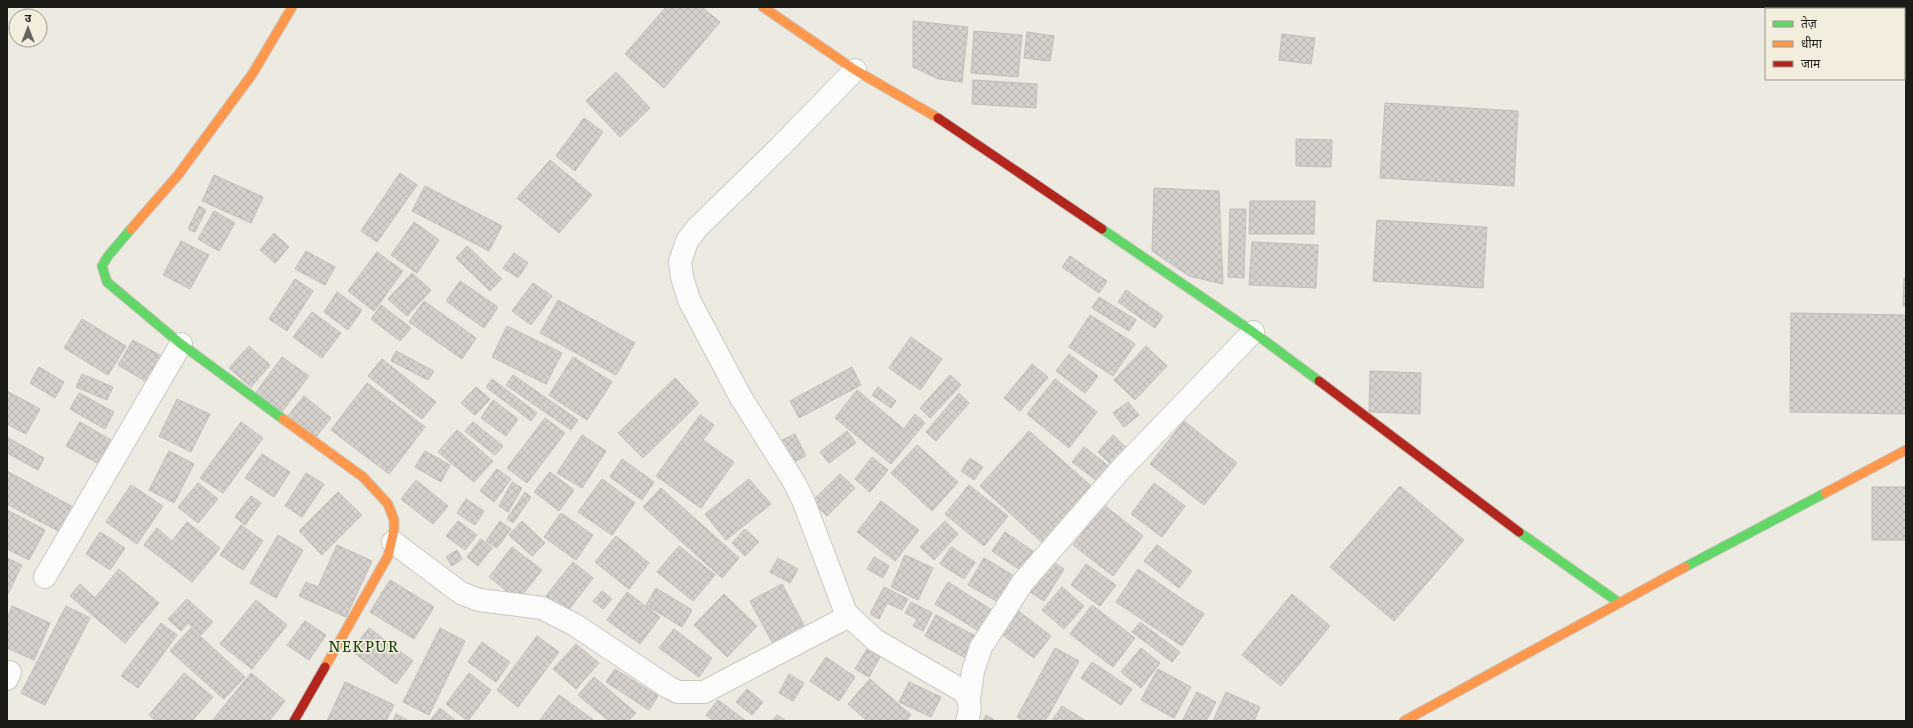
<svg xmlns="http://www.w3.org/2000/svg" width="1913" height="728" font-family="Literata,'Noto Sans Devanagari',serif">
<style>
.building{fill:url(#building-cross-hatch);stroke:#c2bdb9}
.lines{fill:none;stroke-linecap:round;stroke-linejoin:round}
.street-casing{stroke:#cbc8c2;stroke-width:24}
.fast-casing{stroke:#cbc8c2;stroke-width:11}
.slow-casing{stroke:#cbc8c2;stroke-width:11}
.jam-casing{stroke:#cbc8c2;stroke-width:11}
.street{stroke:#fcfcfb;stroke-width:22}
.fast{stroke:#63d668;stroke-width:9}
.slow{stroke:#ff974d;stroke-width:9}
.jam{stroke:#b3261e;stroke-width:9}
.labels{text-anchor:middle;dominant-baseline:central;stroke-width:3.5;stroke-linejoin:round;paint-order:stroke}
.quarter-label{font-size:15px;letter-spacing:1px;fill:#12430a;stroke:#f2eddd}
</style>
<defs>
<pattern id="building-cross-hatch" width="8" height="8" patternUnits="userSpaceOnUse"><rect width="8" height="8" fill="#d6d1cc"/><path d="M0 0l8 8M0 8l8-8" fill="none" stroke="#b7b3ae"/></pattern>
</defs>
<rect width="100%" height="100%" fill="#edeae2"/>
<g class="building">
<path d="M666,7H702L720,22L664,88L625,54Z"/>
<rect x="1828" y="7" width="75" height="2"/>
<path d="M913,21L968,27L962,82L938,79L913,67Z"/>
<path d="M974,31L1022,35L1018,77L971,73Z"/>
<path d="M1027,32L1054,36L1050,61L1024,58Z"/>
<path d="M1282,34L1315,38L1311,64L1279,60Z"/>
<path d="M616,72L650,108L620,137L586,101Z"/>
<path d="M973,80L1037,84L1036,108L972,104Z"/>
<path d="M1385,103L1518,111L1514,186L1380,178Z"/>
<path d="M584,118L603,132L575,171L556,156Z"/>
<path d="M1296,139L1332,140L1331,167L1296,166Z"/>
<path d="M550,160L592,195L559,233L517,198Z"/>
<path d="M400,173L417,185L377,242L361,231Z"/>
<path d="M214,175L263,197L251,223L202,201Z"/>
<path d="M425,186L502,226L489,251L412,211Z"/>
<path d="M1154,188L1219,191L1223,284L1189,276L1152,251Z"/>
<path d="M1250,201H1315L1314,234H1249Z"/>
<path d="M199,206L206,210L195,232L188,229Z"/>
<path d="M1230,209H1246L1244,278L1228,277Z"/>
<path d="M214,211L235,223L219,251L198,239Z"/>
<path d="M1377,220L1487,227L1483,288L1373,281Z"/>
<path d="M414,222L439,240L417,273L391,255Z"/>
<path d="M274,233L289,247L275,263L260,250Z"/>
<path d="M181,241L209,255L190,289L163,275Z"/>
<path d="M1252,242L1318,245L1316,288L1249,285Z"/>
<path d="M467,246L502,279L490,291L456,258Z"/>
<path d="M306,251L335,267L325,285L295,269Z"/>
<path d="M377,252L403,271L374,311L348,291Z"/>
<path d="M514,253L528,263L518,278L503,268Z"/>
<path d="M1070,256L1107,281L1099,293L1062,267Z"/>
<path d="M412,273L431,290L407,316L388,299Z"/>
<path d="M1904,278H1906V306H1903Z"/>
<path d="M295,279L313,291L287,331L269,319Z"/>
<path d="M460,281L498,307L484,328L446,301Z"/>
<path d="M533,283L552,296L531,325L512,311Z"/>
<path d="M1126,290L1163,316L1155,328L1118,302Z"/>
<path d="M337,292L362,310L348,330L324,312Z"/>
<path d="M1099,297L1136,320L1129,331L1092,308Z"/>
<path d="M558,300L635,343L616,375L540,333Z"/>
<path d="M424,301L476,338L462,359L409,322Z"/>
<path d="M381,305L411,328L400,341L371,319Z"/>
<path d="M312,312L341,333L322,358L293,337Z"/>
<path d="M1791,313L1906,315V414L1790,412Z"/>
<path d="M1090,315L1135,344L1113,376L1069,347Z"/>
<path d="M82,319L126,346L108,375L64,348Z"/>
<path d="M507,326L562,353L546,384L492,357Z"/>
<path d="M911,337L942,359L920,390L889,368Z"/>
<path d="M133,340L163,357L147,382L118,365Z"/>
<path d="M249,346L270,365L251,387L229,368Z"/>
<path d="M1146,346L1167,366L1135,400L1114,380Z"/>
<path d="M396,351L434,371L428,380L391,361Z"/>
<path d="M1069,354L1098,376L1085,393L1056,371Z"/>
<path d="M282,357L309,376L281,413L255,394Z"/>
<path d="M573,357L612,382L587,420L549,395Z"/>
<path d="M382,359L436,402L422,419L368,376Z"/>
<path d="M1032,364L1048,377L1020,411L1004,398Z"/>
<path d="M39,367L64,382L55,398L30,383Z"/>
<path d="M852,367L861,385L799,418L790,401Z"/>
<path d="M1370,371L1421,373L1420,414L1369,412Z"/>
<path d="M82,374L113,387L107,400L76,387Z"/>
<path d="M513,375L578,420L571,430L506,385Z"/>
<path d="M950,375L961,385L930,418L920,408Z"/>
<path d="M675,378L699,403L643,458L618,433Z"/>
<path d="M492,379L537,413L531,421L486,387Z"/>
<path d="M1055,379L1097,412L1069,448L1027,414Z"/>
<path d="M367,383L425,427L389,474L331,430Z"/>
<path d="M476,387L490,399L475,415L461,403Z"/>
<path d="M878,387L896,401L891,408L872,395Z"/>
<path d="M857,390L904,429L915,414L925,423L891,464L835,418Z"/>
<path d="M7,391L40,409L26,434L7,424Z"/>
<path d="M79,393L114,412L105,429L70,409Z"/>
<path d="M959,393L969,403L936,441L926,432Z"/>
<path d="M304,396L331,418L316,437L288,416Z"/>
<path d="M177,399L210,414L191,452L159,436Z"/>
<path d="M493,400L518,419L506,436L481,418Z"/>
<path d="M1128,402L1139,415L1124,427L1113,413Z"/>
<path d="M700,415L714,425L703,440L734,462L701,508L656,476Z"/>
<path d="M545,418L565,433L527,483L507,468Z"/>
<path d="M1184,421L1237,463L1204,505L1150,464Z"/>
<path d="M80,422L111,440L97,463L66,446Z"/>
<path d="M241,422L263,438L223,493L200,478Z"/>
<path d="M473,422L503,446L495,455L465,431Z"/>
<path d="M457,430L493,461L474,482L438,452Z"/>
<path d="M847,431L856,443L829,463L820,452Z"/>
<path d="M1029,431L1099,493L1046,546L980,486Z"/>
<path d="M795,434L806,456L789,464L778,442Z"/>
<path d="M582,435L606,451L582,488L557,473Z"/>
<path d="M1113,435L1131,452L1115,468L1098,452Z"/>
<path d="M7,437L44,458L38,470L7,453Z"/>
<path d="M917,445L958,482L932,511L891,473Z"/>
<path d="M1084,447L1115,471L1104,486L1072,462Z"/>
<path d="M169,451L194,464L174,503L149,490Z"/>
<path d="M425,451L450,465L441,482L415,467Z"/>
<path d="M262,454L290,472L274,497L245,478Z"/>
<path d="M872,457L888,470L870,492L855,479Z"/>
<path d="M970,458L983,467L974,480L961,471Z"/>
<path d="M622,459L654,482L642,500L610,477Z"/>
<path d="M497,469L511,479L494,502L480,491Z"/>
<path d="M7,471L75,508L62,533L7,504Z"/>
<path d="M550,472L574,490L559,511L534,492Z"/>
<path d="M306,473L324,484L302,517L285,506Z"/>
<path d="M840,474L855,488L827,516L812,501Z"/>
<path d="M602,479L635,503L612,535L578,512Z"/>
<path d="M749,479L771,504L726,540L705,514Z"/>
<path d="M416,480L448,506L433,524L401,499Z"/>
<path d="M512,482L522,488L508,512L499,506Z"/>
<path d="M198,483L218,499L198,523L178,507Z"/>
<path d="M1154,483L1185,506L1162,537L1131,514Z"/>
<path d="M131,485L163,506L137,544L106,522Z"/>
<path d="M969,485L1008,516L984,546L945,514Z"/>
<path d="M1400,486L1464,540L1394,621L1330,567Z"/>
<rect x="1872" y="487" width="34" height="53"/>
<path d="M661,488L739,558L722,578L643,507Z"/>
<path d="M338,492L362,515L322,555L299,531Z"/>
<path d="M525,492L531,497L513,523L507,519Z"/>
<path d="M251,496L261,503L245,525L235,517Z"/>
<path d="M466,499L484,511L475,525L457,513Z"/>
<path d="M881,501L919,530L895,561L857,532Z"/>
<path d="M1104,505L1143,536L1113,576L1073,545Z"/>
<path d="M7,510L45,530L29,560L7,549Z"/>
<path d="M561,513L593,535L576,560L544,537Z"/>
<path d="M458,521L477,535L465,550L446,536Z"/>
<path d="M500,521L511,529L497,548L486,541Z"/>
<path d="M522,521L545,543L532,556L509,535Z"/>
<path d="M945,521L958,534L934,560L920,547Z"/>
<path d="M187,522L220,548L192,582L144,545L157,528L172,541Z"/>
<path d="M241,525L263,541L243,570L220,555Z"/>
<path d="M745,529L759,542L745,556L732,543Z"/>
<path d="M100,532L125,548L110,570L86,554Z"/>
<path d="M1005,532L1033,551L1020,570L992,551Z"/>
<path d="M278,535L303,550L276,598L250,583Z"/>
<path d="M616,536L649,563L629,589L595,562Z"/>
<path d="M481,539L492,548L478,566L467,557Z"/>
<path d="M337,545L372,561L346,617L299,596L306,582L318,587Z"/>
<path d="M1157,545L1192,571L1179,588L1144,561Z"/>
<path d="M679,546L715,575L693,601L657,572Z"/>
<path d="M512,547L542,570L518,600L489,577Z"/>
<path d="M951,547L975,562L964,579L940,564Z"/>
<path d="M457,550L462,559L452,566L446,557Z"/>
<path d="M905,555L933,568L918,600L891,587Z"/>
<path d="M874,557L889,566L883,578L867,569Z"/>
<path d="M7,558L22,565L7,596Z"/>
<path d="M778,558L798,569L790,583L770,572Z"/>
<path d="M984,558L1014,576L998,602L968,585Z"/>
<path d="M1048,558L1064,569L1044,601L1027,590Z"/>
<path d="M573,562L593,578L567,612L546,596Z"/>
<path d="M1086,564L1116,585L1100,606L1071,585Z"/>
<path d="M119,569L159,603L125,643L70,596L80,584L95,598Z"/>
<path d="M1138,569L1204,614L1182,646L1116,602Z"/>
<path d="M390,580L434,607L414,639L370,612Z"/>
<path d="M948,582L995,612L982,633L935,604Z"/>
<path d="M782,584L804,625L772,642L750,601Z"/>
<path d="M884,587L908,599L902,610L887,603L879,619L870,614Z"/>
<path d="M1062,587L1084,606L1064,629L1042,610Z"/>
<path d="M656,588L692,610L682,627L646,605Z"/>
<path d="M602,591L612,599L603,609L593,601Z"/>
<path d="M627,592L660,617L640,644L607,620Z"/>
<path d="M724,594L757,626L727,657L694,625Z"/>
<path d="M1292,594L1330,626L1281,686L1242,655Z"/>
<path d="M187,599L213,622L201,635L188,623L181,631L168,619Z"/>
<path d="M256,600L287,625L252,669L220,644Z"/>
<path d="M911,602L932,613L923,631L913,626L917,619L905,613Z"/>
<path d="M1092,605L1135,638L1113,667L1070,634Z"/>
<path d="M12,606L50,623L34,660L7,648V619Z"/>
<path d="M66,606L90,618L45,705L21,693Z"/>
<path d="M1017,610L1051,636L1034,658L1000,633Z"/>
<path d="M936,615L981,639L969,660L925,636Z"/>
<path d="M305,621L326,635L309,660L287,645Z"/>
<path d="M1140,622L1180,652L1172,662L1132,632Z"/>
<path d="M161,623L177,635L138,688L121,676Z"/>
<path d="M191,628L245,677L224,699L170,651Z"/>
<path d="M369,628L413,661L396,684L351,651Z"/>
<path d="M440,628L465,641L429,715L403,702Z"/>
<path d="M674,629L712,658L699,677L659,648Z"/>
<path d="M537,636L559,652L518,707L497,690Z"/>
<path d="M482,642L510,662L496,682L468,662Z"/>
<path d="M576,644L599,663L576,689L553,669Z"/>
<path d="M1055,648L1079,661L1045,721H1024L1017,717Z"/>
<path d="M1141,648L1160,663L1141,688L1121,672Z"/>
<path d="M867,649L880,657L869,677L855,669Z"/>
<path d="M826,657L855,677L839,701L810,681Z"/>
<path d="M1092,662L1132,689L1121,705L1081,678Z"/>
<path d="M615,669L658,696L649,710L606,682Z"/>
<path d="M1158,669L1191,687L1174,718L1141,700Z"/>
<path d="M184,673L213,697L192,721H156L149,715Z"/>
<path d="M251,673L285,701L269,721H212Z"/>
<path d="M469,673L491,690L468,721L446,704Z"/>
<path d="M789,674L804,683L793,701L779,693Z"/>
<path d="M594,677L636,713L628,721H609L578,695Z"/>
<path d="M870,679L911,715L906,721H867L848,704Z"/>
<path d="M345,682L394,705L386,721H327Z"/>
<path d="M909,682L941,697L931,717L899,702Z"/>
<path d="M747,689L763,702L752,715L736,702Z"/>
<path d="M1197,692L1216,702L1206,721H1182Z"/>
<path d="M1226,692L1260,707L1254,721H1213Z"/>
<path d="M559,695L595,721H539Z"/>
<path d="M718,700L746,721H714L706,715Z"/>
<path d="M1062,706L1086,721H1052Z"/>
<path d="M440,708L456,721H430Z"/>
<path d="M396,714L409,721H393Z"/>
<path d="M777,715L786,721H772Z"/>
<path d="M986,715L996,721H983Z"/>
</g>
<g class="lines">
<defs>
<g id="street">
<path d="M1904,34L1906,33"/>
<path d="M855,70L779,148L697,228L687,241L680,262L682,277L689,300L740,396L794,482L803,500L846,613L875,640L963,691C971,702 971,708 967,721"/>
<path d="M393,542L461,593L479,600L542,608L575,625L668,687L678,692H704L849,616"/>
<path d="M45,577L181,344"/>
<path d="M7,679L10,672"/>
<path d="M969,699L973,671L981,647L1023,582L1122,468L1253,332"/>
</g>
<g id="fast">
<path d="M131,229L108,256L102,266L107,282L181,344L283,419"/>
<path d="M1102,229L1253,332L1319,381"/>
<path d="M1519,532L1618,602"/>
<path d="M1685,567L1825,493"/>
</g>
<g id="slow">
<path d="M763,7L855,70L938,118"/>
<path d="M131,229L178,175L253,73L292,7"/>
<path d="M283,419L363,477L388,504L394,520V530L388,556L325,667"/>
<path d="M1825,493L1906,450"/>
<path d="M1404,721L1685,567"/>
</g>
<g id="jam">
<path d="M938,118L1102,229"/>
<path d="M1319,381L1519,532"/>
<path d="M294,721L325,667"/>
</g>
</defs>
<use href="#street" class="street-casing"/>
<use href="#fast" class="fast-casing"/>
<use href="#slow" class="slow-casing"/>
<use href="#jam" class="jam-casing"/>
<use href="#street" class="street"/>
<use href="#fast" class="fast"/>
<use href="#slow" class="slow"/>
<use href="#jam" class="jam"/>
</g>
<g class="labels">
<g class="quarter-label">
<text x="364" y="645">NEKPUR</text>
</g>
</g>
<rect width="1913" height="728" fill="none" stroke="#1c1b15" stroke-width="16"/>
<rect x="1765" y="8" width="140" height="72" fill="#f2eddd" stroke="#9c998d"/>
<rect x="1773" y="21" width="20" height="6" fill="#63d668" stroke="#9c998d"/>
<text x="1801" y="28" font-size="12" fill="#1c1b15">तेज़</text>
<rect x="1773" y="41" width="20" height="6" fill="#ff974d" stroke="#9c998d"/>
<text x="1801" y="48" font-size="12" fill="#1c1b15">धीमा</text>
<rect x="1773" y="61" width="20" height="6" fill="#b3261e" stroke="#9c998d"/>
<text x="1801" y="68" font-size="12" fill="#1c1b15">जाम</text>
<g transform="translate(28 28)"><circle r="19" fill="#f2eddd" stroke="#9c998d"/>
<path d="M0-3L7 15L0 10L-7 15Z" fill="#65635d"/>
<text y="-6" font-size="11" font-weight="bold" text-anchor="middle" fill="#1c1b15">उ</text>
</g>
</svg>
